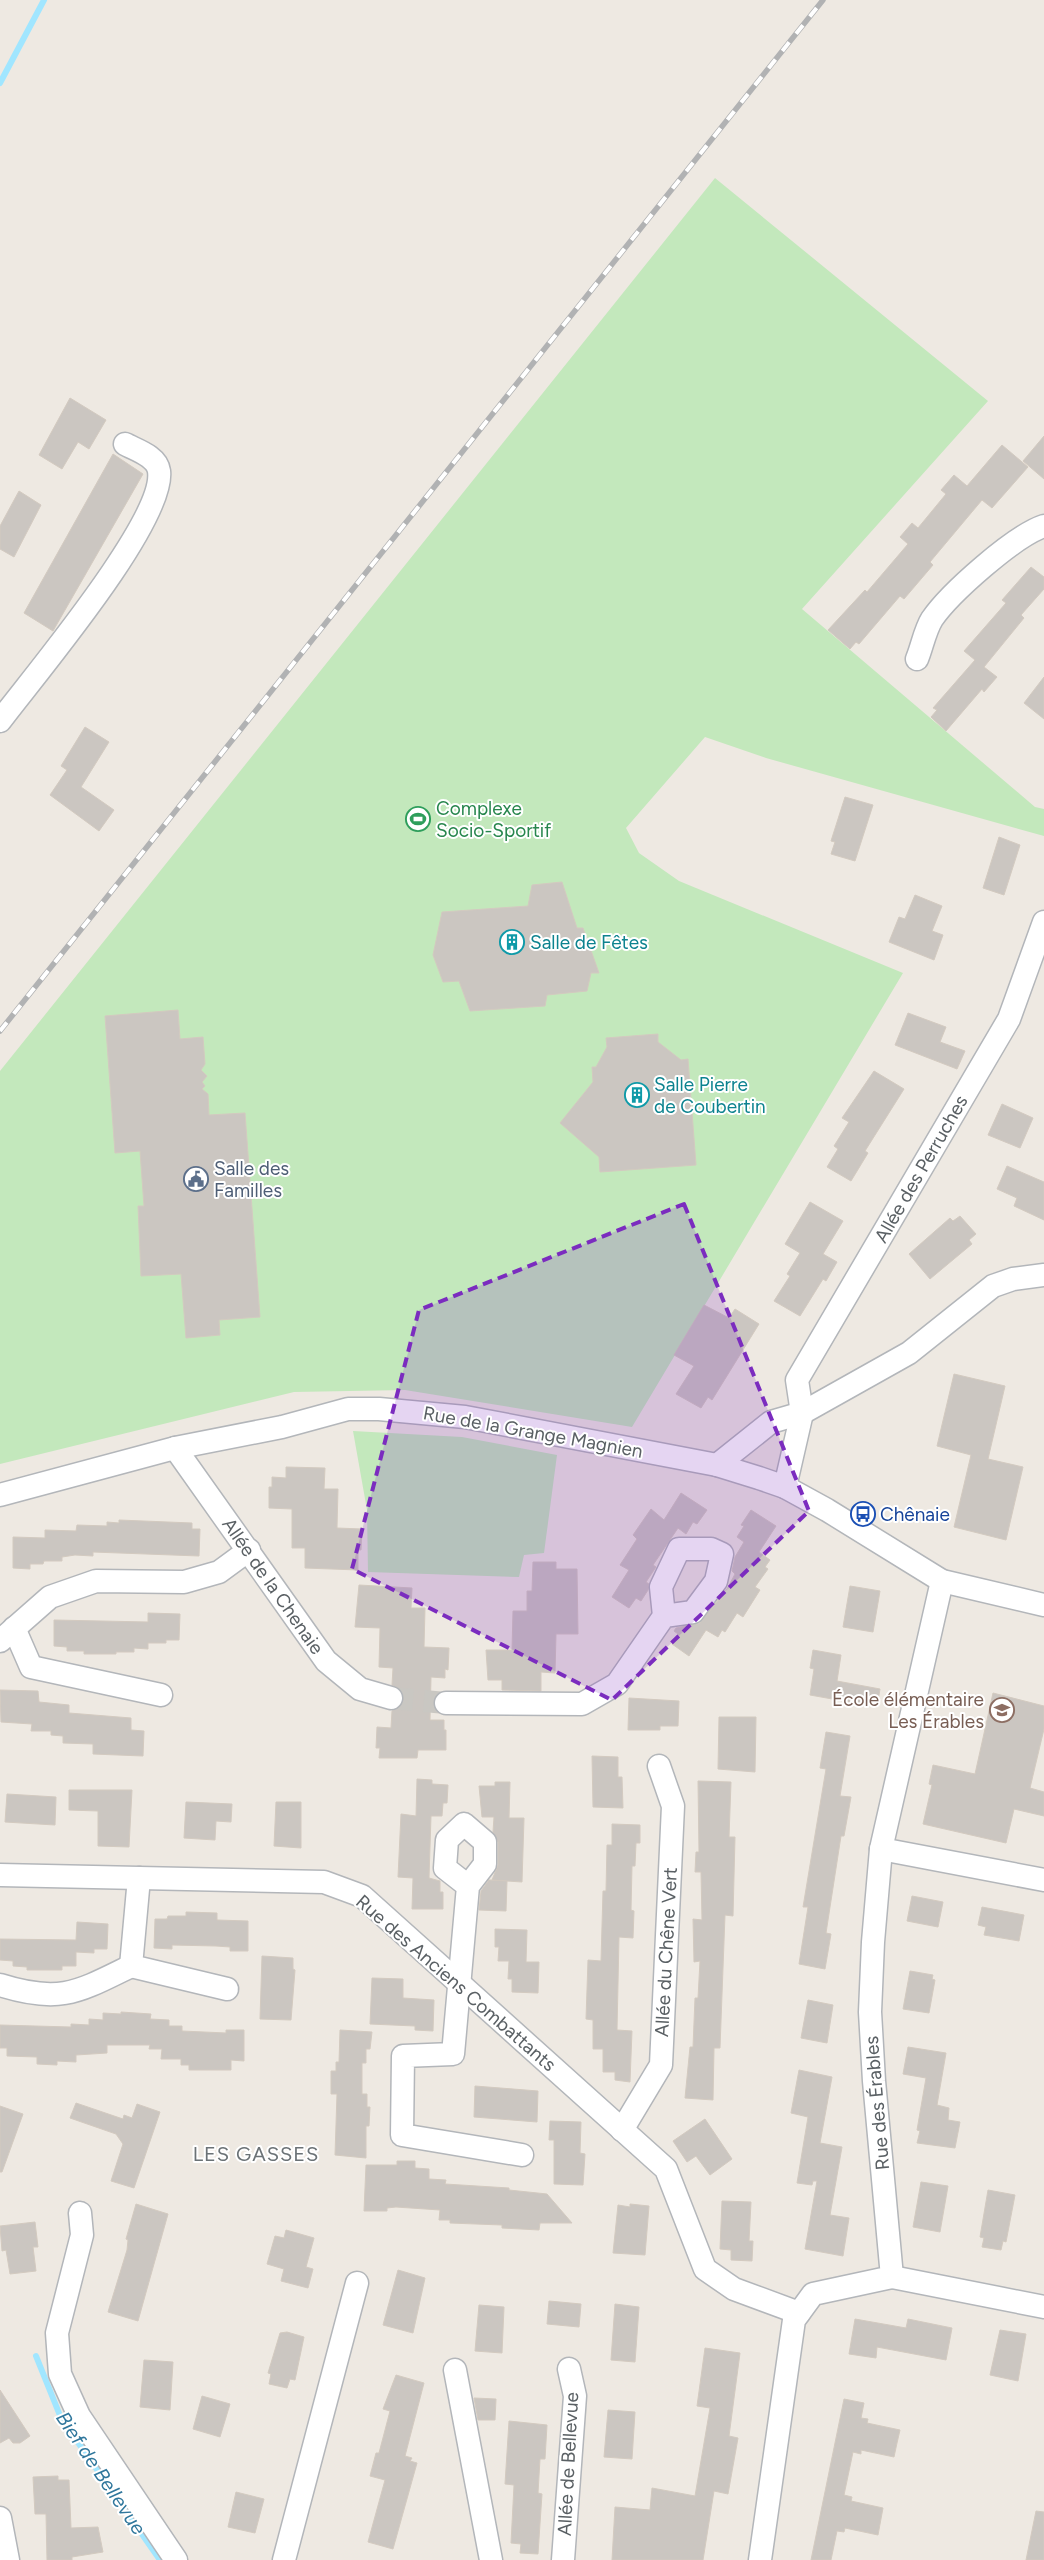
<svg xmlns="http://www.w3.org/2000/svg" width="1044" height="2560" font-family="Figtree,sans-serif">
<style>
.green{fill:#c3e8bc}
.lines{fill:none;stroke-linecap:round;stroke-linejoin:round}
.stream{stroke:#a1e6ff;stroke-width:6}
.building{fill:#cbc6c1;stroke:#d3cac0}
.street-tunnel{stroke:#c9c7c2;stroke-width:22;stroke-dasharray:22 11;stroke-linecap:butt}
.street-casing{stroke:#b3b6ba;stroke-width:25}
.street{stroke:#fff;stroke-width:22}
.rail-casing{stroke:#b1b2b3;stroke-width:5.5}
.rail{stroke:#fff;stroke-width:4;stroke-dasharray:11;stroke-linecap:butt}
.marked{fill:#7b2cbf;fill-opacity:0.2;stroke:#7b2cbf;stroke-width:4;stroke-dasharray:10 6;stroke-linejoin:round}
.labels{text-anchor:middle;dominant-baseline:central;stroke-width:4;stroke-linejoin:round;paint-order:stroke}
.leisure-label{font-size:19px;fill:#27864d;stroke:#fff;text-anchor:start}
.culture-label{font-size:19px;fill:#0d838f;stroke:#fff;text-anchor:start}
.service-label{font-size:19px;fill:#4e5e75;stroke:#fff;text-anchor:start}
.street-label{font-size:19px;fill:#5a6064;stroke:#fff}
.transit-label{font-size:19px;fill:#164399;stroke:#fff;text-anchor:start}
.education-label{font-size:19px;fill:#785e54;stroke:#fff;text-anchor:end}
.neighbourhood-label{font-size:20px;letter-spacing:1px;fill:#6b7276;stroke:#fff}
.water-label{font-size:20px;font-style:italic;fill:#30779c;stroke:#fff}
</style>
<rect width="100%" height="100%" fill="#eee9e2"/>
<g class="green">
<path d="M715,178L988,401L802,609L1035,807L1044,809V836L766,758L705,737L626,828L639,853L679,881L903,973L632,1427L405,1390L294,1392L0,1464V1071Z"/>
<path d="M353,1431L462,1437L557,1455L544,1553L524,1555L519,1577L368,1572L367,1510Z"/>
</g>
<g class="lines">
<g class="stream">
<path d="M0,83L44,0"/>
<path d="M36,2356L61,2418L160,2560"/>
</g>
</g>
<g class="building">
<path d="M70,398L106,420L89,449L78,442L62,469L39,455Z"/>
<path d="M1044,436V479L1023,461Z"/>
<path d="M1002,445L1028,467L992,508L982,500L930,562L933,565L904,599L900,596L859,644L856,642L850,649L828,630L865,590L867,592L908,544L900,537L912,523L918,528L946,494L941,490L954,475L967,486Z"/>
<path d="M113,454L143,474L53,631L24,613Z"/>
<path d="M19,491L41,505L14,557L0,549V526Z"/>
<path d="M1031,567L1044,577V589L1021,615L1024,618L984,667L997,677L984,692L982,689L946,731L931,717L937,710L933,708L975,660L964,651L1006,603L1002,600Z"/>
<path d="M1044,677V719L1024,703Z"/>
<path d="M85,727L109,742L81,787L114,810L99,831L50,795L67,770L61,766Z"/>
<path d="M845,797L873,805L855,861L831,854L835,842L831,841Z"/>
<path d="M999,837L1020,845L1004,895L983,888Z"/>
<path d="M562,882L577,928H583L599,973H591L587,991L547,995L545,1006L470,1011L459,981L443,982L433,955L442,912L528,906L532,885Z"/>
<path d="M915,895L942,906L932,931L943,935L934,960L889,942L899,917L905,919Z"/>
<path d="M178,1010L180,1039L203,1037L205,1064L201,1070L207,1076L202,1082L205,1086L202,1089L208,1094L209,1115L245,1113L260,1317L219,1320L220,1335L186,1338L181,1274L141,1276L138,1206H144L140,1151L115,1153L105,1016Z"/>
<path d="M908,1013L946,1027L940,1042L965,1051L957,1069L895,1045Z"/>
<path d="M658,1034V1042L681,1060L688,1059L696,1165L600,1172L599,1157L560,1123L593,1082L592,1067H596L607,1047L606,1038Z"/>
<path d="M874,1071L904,1089L865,1151L868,1153L851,1181L827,1167L838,1149L834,1146L849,1122L842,1118Z"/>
<path d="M1002,1104L1033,1118L1020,1148L988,1135Z"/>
<path d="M1007,1166L1044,1182V1220L1014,1206L1017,1198L997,1189Z"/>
<path d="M810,1202L843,1221L823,1254L837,1262L826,1281L823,1279L800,1316L774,1301L790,1276L787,1274L800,1253L785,1244Z"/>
<path d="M960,1216L976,1234L969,1240L972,1244L930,1279L909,1254L950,1218L953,1221Z"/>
<path d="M704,1305L729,1318L735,1309L759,1324L712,1400L708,1397L701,1408L676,1394L694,1366L674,1355Z"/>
<path d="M954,1374L1005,1386L988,1459L1023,1467L1006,1540L954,1527L971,1455L937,1446Z"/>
<path d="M286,1467L325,1468L324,1489H338L337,1528L362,1529L361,1550H358V1570L305,1568V1548H292V1509L269,1508V1487H272V1477L286,1478Z"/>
<path d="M681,1493L707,1510L697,1524L693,1522L686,1534L678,1528L653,1565L656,1567L646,1582L649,1584L648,1590L641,1601L636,1598L629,1608L612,1597L629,1570L620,1565L637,1539L633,1535L651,1509L664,1520Z"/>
<path d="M751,1510L776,1526L759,1552L770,1560L765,1567L768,1569L755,1587L760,1590L743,1617L737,1613L725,1632L722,1630L718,1637L706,1630L689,1656L672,1644L678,1634L674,1631L676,1628L700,1623L727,1589L735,1574L732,1571L735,1557L744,1542L737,1537L744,1526L741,1525Z"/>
<path d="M119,1520L192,1523V1529H200L199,1556L93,1552V1556L75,1555L62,1557V1561H44L43,1564H30V1569L13,1568V1537L45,1538V1530L76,1531L77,1525L107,1526V1522L119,1523Z"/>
<path d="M533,1562H556V1569H577L578,1634H556L555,1673L541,1672V1691L502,1690V1680H488L486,1650H512L513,1611H527V1591H532Z"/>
<path d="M359,1585L412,1588L411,1608H425L424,1647L449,1648L448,1670L445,1669V1678L431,1677L430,1720H444V1730H446V1750H418L417,1758H379L380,1748H376L377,1727L391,1728L392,1711L400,1707L404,1695L400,1689L392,1685L393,1668L379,1667L380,1628L355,1627Z"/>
<path d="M850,1586L880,1591L873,1632L843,1627Z"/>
<path d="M148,1613L180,1614L179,1640H166V1643H148V1649L134,1648V1652H116V1654H84V1651H67V1647L54,1646V1620L148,1622Z"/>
<path d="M813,1650L841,1655L837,1681L880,1689L877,1707L810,1695L814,1669L810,1668Z"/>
<path d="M0,1690L38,1691L39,1702L69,1705V1713L131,1718V1730L144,1731L143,1756L93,1754V1744L63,1743V1736L51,1735V1731H31L32,1724L1,1722Z"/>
<path d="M993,1693L1044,1706V1729L1030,1788L1044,1792V1816L1014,1809L1006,1843L923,1824L932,1785L929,1784L933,1765L975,1774Z"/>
<path d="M629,1698L679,1701L678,1726H660V1730H628Z"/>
<path d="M719,1717H756L755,1772L718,1769Z"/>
<path d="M826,1732L850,1736L840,1796L851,1797L844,1836H841L826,1933L831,1934L825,1969L799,1964L808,1907H803L826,1769L820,1768Z"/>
<path d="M592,1756L618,1757V1777H622L623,1808L593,1807Z"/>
<path d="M417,1779L432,1780V1784L448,1785L447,1803H443L442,1816H431L429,1878L440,1881V1892H443V1909H412L413,1878L398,1877L401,1814L416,1816Z"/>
<path d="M698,1781L731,1782L729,1837H735L733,1916L725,1915L720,2048H714L713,2100L685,2098L690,2047H693L695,1998H698L700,1961L694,1962L693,1919L702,1920L701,1872H695L696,1852H699Z"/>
<path d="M495,1782H510L509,1818H524L522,1882L492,1880L498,1865V1842L493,1832L494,1817H482L479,1786H495Z"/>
<path d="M69,1790H132L129,1847L98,1846V1811L69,1810Z"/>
<path d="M7,1794L56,1797L55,1825L5,1822Z"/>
<path d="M186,1802L232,1804L231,1822L216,1821L215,1840L184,1838Z"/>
<path d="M276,1802H301V1848L274,1846Z"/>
<path d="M612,1824L640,1825V1843H636L635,1866H632L631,1910L634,1911L633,1938L619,1937L617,2030L632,2031L630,2082L615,2080V2072H603V2049H593V2020L586,2019L588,1960L601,1961L603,1891H606L607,1845H612Z"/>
<path d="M489,1880L507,1881L506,1911L479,1910L481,1891Z"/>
<path d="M912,1896L943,1902L938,1927L907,1921Z"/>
<path d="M982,1907L1024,1915L1019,1941L984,1935L986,1927L978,1925Z"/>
<path d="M186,1912L217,1913V1920L248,1921V1951H230V1947L216,1946L172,1945V1949L154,1948L155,1919H167L168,1916H186Z"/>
<path d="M77,1922L108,1924L107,1949H94V1953L76,1952V1966H62V1970H27V1967L13,1966V1961L0,1960V1939L76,1940Z"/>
<path d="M495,1929L527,1930L526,1962H539L538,1993L512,1992V1979H508L509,1961H498L499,1947H495Z"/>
<path d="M262,1956L293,1958V1969L295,1970L291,2020L260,2019Z"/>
<path d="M910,1971L933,1975L932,1979L935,1980L929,2013L903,2009Z"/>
<path d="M372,1978L403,1979V1998L434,2000L433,2031L415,2030V2026L370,2024Z"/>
<path d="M808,2000L833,2005L827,2043L801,2038Z"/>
<path d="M121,2012L151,2014L150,2019L169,2020V2026H182V2031L226,2033V2030H244V2061L231,2060V2070H189V2065H181V2059H161L162,2049H149L150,2045H107V2053L76,2055V2062L57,2061V2065L37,2064V2057L7,2056V2048H0V2025L71,2027V2024L89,2025V2019L103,2020V2013L121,2014Z"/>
<path d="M340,2030L372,2032L370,2049H366V2063H362V2094H367V2107H370L369,2126H366V2158L335,2155L337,2094H331V2071H336V2062H339Z"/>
<path d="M908,2047L946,2053L937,2105L949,2108L948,2120L960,2122L955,2148L917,2143L920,2131L917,2130L926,2078L903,2074Z"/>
<path d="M799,2070L832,2077L820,2143L842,2147L830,2215L849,2218L843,2256L805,2249L817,2181H813L812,2185L797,2183L808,2117L791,2113Z"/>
<path d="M475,2086L538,2091L537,2122L474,2117Z"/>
<path d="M76,2103L123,2119L124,2115L132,2118L137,2104L160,2112L134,2188L111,2181L123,2144L116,2134L70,2118Z"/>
<path d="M0,2106L23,2114L2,2172H0Z"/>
<path d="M705,2119L732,2159L710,2175L696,2156L687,2162L673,2141Z"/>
<path d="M550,2121L581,2122L580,2153L585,2154L583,2185L554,2184V2140H549Z"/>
<path d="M397,2161H415V2168L429,2169V2179L446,2180L445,2184L509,2188V2190L547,2194L572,2223H540L539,2230L521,2229L502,2228V2225L450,2223V2220H439L440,2210L396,2207L387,2208V2211H364L366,2165H397Z"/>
<path d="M921,2182L948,2186L940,2232L913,2227Z"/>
<path d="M988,2190L1015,2195L1006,2242L1003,2241L1001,2250L982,2247L984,2238L980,2237Z"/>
<path d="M722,2201L751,2202L749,2241H753L752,2261L731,2260V2250L720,2249Z"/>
<path d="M136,2204L168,2214L138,2321L108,2312L127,2250L128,2240L126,2239Z"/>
<path d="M630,2204L649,2206L645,2255L613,2253L618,2205L630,2207Z"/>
<path d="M35,2222L38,2247H33L36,2271L10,2274L6,2250L2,2251L0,2226Z"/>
<path d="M286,2230L314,2238L306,2267L313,2269L308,2288L281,2281L284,2269L267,2264L275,2236L284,2238Z"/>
<path d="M398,2270L425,2278L413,2333L383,2325Z"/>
<path d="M549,2301L581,2304L579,2327L547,2324Z"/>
<path d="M615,2304L639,2307L635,2362L611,2360Z"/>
<path d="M479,2305L504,2307L502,2353L475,2351Z"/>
<path d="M855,2319L906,2328L908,2319L952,2328L946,2360L877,2347L876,2358L849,2354Z"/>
<path d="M1000,2330L1026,2334L1018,2381L990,2375Z"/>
<path d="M287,2332L304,2337L295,2380L290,2379L287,2388L269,2384L271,2374L268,2373L280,2333Z"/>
<path d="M705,2348L740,2353L729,2436L738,2438L728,2494L714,2491L703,2560H612L615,2507L650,2510L652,2488L695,2496L710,2408L697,2406Z"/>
<path d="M144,2360L173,2362L170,2410L140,2407Z"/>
<path d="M396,2375L424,2383L405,2456L412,2458L410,2461L417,2463L393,2549L368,2542L385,2480L370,2476L376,2453H379L390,2411L383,2409Z"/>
<path d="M0,2390L30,2436L20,2443H13L9,2438L0,2443Z"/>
<path d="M202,2396L230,2404L220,2437L193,2429Z"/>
<path d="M474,2398L496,2399L495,2420H478Z"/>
<path d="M844,2399L864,2403L861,2418L868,2419L867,2423L900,2430L897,2443L894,2457L861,2450V2454L853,2452L844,2495L852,2497L851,2501L883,2508L878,2535L845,2528L844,2532L837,2531L831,2560H811Z"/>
<path d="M608,2410L635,2412L632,2459L604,2457Z"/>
<path d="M509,2421L547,2425L545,2459H540L538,2493L542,2494L538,2554L520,2553L521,2544L511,2543L514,2485L505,2484Z"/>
<path d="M58,2476V2480H69L71,2528L98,2527L103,2552L72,2557V2560H47L46,2514H35L33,2477Z"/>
<path d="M236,2492L264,2499L255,2533L228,2527Z"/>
<path d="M1036,2511L1044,2512V2560H1026Z"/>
</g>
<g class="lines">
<path class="street-tunnel" d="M391,1698L446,1703"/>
<defs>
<g id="street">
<path d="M917,659C922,647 925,630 932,619C950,593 1014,536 1044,526"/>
<path d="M0,721C33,677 166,520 159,471C157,456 136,450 125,444"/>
<path d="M175,1448L326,1661L360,1689L391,1698"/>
<path d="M717,1465L771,1422L802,1413L909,1353L993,1286L1013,1279L1044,1275"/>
<path d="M785,1487L802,1413L797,1380L1009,1019L1044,922"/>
<path d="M0,1495L175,1448L282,1427L348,1409H379L465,1417L717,1465L759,1478L785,1487L827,1510L942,1581L1044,1605"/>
<path d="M14,1628L31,1667L161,1695"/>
<path d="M0,1641L50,1597L96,1581L184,1582L219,1572L249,1550"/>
<path d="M446,1703L582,1704L617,1684L664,1616L693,1612L716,1581L722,1554L711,1549H679L661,1587L664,1616"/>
<path d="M881,1849L1044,1880"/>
<path d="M0,1875L324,1882L362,1896L666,2169L705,2269L734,2289L799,2313"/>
<path d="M139,1878L131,1966L227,1989"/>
<path d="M468,1886L445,1868L447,1840L464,1824L485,1842V1864L468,1886L453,2054L403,2056L402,2135L522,2155"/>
<path d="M0,1985C60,2004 78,1992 131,1966"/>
<path d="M622,2130L661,2065L673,1806L659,1766"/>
<path d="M80,2213L82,2235L57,2333L60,2374L79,2416L176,2560"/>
<path d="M892,2277L1044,2307"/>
<path d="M455,2370L491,2560"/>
<path d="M0,2518L8,2560"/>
<path d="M284,2560L357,2283"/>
<path d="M563,2560L575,2396L569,2369"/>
<path d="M760,2560L794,2320L813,2294L892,2277L874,2081L870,2012L873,1942L881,1849L942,1581"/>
</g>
</defs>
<use href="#street" class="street-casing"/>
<use href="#street" class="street"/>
<defs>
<path id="rail" d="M0,1031L823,0"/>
</defs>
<use href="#rail" class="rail-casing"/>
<use href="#rail" class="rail"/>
</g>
<path class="marked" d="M684,1204L809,1511L612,1700L352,1569L419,1310Z"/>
<defs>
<symbol id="stadium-ring" viewBox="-11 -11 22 22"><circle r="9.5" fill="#fff" stroke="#2e9e5b" stroke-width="1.5"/><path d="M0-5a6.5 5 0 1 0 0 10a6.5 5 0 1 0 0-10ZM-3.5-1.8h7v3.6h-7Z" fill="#2e9e5b"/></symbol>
<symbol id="building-ring" viewBox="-11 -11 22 22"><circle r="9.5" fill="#fff" stroke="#0f9aa8" stroke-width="1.5"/><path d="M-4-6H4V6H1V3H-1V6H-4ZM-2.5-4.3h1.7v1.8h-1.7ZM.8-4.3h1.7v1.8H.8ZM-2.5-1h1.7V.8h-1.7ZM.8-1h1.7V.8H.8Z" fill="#0f9aa8"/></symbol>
<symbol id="civic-ring" viewBox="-11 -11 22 22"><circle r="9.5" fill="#fff" stroke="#5c6f8a" stroke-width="1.5"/><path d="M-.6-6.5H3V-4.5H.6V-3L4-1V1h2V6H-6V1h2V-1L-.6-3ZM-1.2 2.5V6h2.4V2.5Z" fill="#5c6f8a"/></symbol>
<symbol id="bus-ring" viewBox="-11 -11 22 22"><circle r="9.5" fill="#fff" stroke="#1a4fb4" stroke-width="1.5"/><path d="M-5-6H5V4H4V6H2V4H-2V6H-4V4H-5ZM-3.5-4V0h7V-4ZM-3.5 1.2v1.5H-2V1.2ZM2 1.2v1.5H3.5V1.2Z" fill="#1a4fb4"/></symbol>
<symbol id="school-ring" viewBox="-11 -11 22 22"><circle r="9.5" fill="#fff" stroke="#8d6e63" stroke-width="1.5"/><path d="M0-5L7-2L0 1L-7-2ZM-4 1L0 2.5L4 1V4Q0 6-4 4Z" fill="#8d6e63"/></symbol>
</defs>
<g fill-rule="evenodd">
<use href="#stadium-ring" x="404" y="805" width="28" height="28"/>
<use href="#building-ring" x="498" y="928" width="28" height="28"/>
<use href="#building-ring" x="623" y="1081" width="28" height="28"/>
<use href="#civic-ring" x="182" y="1165" width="28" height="28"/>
<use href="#bus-ring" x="849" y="1500" width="28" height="28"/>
<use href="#school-ring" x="988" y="1696" width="28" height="28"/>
</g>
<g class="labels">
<g class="leisure-label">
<text x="436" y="808">Complexe<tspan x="436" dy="22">Socio-Sportif</tspan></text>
</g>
<g class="culture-label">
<text x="530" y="942">Salle de Fêtes</text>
<text x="654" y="1084">Salle Pierre<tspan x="654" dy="22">de Coubertin</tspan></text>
</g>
<g class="service-label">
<text x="214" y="1168">Salle des<tspan x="214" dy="22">Familles</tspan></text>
</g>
<g class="street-label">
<text transform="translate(921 1169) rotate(-60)">Allée des Perruches</text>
<text transform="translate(533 1432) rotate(10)">Rue de la Grange Magnien</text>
<text transform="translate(273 1586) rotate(55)">Allée de la Chenaie</text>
<text transform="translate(666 1952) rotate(-87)">Allée du Chêne Vert</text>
<text transform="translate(456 1983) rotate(41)">Rue des Anciens Combattants</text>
<text transform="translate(877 2103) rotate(-95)">Rue des Érables</text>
<text transform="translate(568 2464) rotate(-87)">Allée de Bellevue</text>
</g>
<g class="transit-label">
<text x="880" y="1514">Chênaie</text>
</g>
<g class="education-label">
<text x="984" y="1699">École élémentaire<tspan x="984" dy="22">Les Érables</tspan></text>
</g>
<g class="neighbourhood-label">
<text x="256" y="2154">LES GASSES</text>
</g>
<g class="water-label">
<text transform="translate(101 2473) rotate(56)">Bief de Bellevue</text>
</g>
</g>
</svg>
